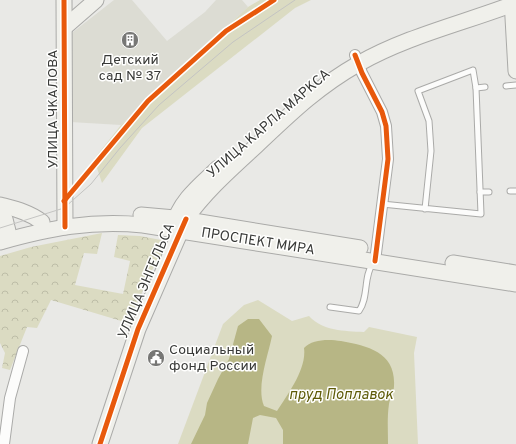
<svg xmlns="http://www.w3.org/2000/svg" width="516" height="444" font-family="Overpass,sans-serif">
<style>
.built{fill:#dcdcd3}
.green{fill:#dbdbc2}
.forest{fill:url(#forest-crowns)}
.water{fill:#b7b685}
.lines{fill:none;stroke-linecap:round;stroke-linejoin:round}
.lane-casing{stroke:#aaaaa8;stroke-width:7}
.street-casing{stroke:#aaaaa8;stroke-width:12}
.secondary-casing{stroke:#aaaaa8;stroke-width:17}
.lane{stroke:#fcfcfb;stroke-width:5}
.street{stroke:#fcfcfb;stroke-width:10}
.secondary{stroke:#f0f0eb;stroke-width:15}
.tram{stroke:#c4c4c2;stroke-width:1}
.cycleway-casing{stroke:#fffffe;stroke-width:8}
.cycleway{stroke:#e8590c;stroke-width:5}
.labels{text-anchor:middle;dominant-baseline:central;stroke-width:3;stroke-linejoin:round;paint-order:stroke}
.poi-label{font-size:14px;fill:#393a38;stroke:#fffffe}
.street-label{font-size:14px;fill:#393a38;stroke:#fffffe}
.water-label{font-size:15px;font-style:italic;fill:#5e5b08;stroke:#fffffe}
</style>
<defs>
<pattern id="forest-crowns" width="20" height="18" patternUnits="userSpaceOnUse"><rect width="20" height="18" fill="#dbdbc2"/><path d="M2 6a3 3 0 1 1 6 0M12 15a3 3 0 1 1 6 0" fill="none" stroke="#bdbda7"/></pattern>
</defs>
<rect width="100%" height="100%" fill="#e9e9e6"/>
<path class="built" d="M114,0H132L167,41L205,12L216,0H242L248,7L121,125L70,122L68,36Z"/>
<g class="green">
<path d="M260,0H311L295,8L142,128L102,183L94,159L121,125L248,7Z"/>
<path d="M258,300L292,321L309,316C323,331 344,331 364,332L369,327L417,337L414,353L418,444H178L223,324L244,305Z"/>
</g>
<path class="forest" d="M102,233L97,254L84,253L75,285L123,294L130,261L114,257L118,235L140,236L161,240L166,250L161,263L155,264L128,323L51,300L37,328L27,327L10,370L2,368L5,353L0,343V256L31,247Z"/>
<path class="water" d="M248,319H259L272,336C268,356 256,387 264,406L277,411C287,395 307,369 304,348C312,339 329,339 341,341C369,346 396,353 394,386C394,392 390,398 389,404C387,417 388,431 388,444H283V430L276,418L260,415L253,418L248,444H191L205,415L207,403L218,379L229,359L238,326Z"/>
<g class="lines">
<defs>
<g id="lane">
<path d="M506,86L516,85"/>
<path d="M476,88L485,87"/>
<path d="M510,191H516"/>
<path d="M480,192H489"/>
<path d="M382,204L481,214L476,88L473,70L418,91L429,121L431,151L425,209"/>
<path d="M330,307L359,311C369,297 363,277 373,263"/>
</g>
<g id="street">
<path d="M355,55L362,73L382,112L386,126L388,159L375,261"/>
<path d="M4,444L10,398L23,351"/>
</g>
<g id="secondary">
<path d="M64,0L65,227"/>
<path d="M512,0L516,71"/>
<path d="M65,27L96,0"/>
<path d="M0,205C15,209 29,212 42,222"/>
<path d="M0,212L5,219L8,231L2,241"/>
<path d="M141,215L175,218L360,248"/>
<path d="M173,227C179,201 200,185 218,168"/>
<path d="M0,242C50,228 91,220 143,225L516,284"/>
<path d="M453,263L516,273"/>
<path d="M100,444L138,329L186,219C205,192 230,170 255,147C289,115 316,88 358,64C407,36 464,23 516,3"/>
</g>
</defs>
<use href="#lane" class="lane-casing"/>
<use href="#street" class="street-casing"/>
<use href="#secondary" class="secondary-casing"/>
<use href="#lane" class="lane"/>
<use href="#street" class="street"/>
<use href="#secondary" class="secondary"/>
<path class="tram" d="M0,228L64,208L91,184L120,148L159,105L233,42L295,0"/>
<defs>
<g id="cycleway">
<path d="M64,0L65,227"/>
<path d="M355,55L362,73L382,112L386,126L388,159L375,261"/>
<path d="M64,201L148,101L226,31L274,0"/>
<path d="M100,444L138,329L186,219"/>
</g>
</defs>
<use href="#cycleway" class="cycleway-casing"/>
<use href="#cycleway" class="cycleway"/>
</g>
<defs>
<symbol id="building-disc" viewBox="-11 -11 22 22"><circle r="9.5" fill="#777775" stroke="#fffffe"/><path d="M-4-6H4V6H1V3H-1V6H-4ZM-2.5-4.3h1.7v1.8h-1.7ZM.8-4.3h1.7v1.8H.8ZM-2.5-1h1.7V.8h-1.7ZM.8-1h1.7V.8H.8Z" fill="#fff"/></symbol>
<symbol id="civic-disc" viewBox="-11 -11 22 22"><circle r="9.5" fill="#777775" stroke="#fffffe"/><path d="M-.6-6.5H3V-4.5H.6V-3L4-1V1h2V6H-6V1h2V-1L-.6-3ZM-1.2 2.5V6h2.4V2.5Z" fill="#fff"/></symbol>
</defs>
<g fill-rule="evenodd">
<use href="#building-disc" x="120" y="30" width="20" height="20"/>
<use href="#civic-disc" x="146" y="348" width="20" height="20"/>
</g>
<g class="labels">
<g class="poi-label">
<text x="130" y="60">Детский<tspan x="130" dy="16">сад № 37</tspan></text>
<text x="169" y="350" text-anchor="start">Социальный<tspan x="169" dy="16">фонд России</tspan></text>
</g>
<g class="street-label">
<text transform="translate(53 109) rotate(-90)">УЛИЦА ЧКАЛОВА</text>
<text transform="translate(269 124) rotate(-41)">УЛИЦА КАРЛА МАРКСА</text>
<text transform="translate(258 242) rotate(9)">ПРОСПЕКТ МИРА</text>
<text transform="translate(147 281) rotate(-67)">УЛИЦА ЭНГЕЛЬСА</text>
</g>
<g class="water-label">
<text x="341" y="395">пруд Поплавок</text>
</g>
</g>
</svg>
